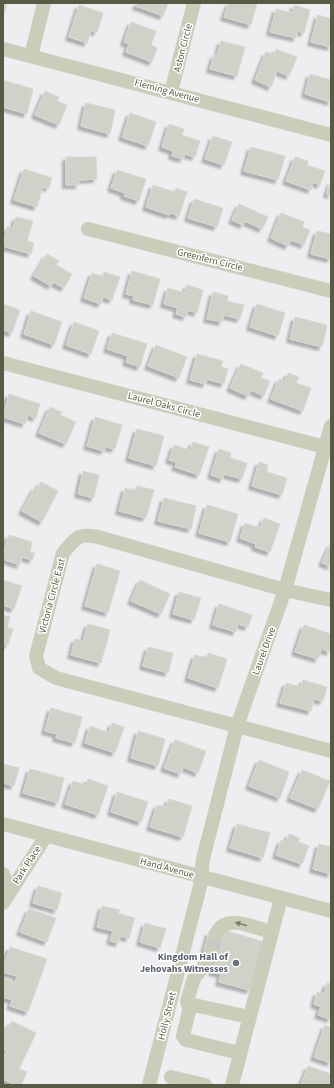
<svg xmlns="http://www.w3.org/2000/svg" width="334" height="1088" font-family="'Source Sans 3',sans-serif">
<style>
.building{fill:#cfd2c9;stroke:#d6d9d0;filter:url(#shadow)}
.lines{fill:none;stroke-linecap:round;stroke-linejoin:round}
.minor-tunnel{stroke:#c7c9c4;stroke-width:14;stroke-dasharray:14 7;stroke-linecap:butt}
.minor{stroke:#ccccba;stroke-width:14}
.oneway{fill:#7c7c68}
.worship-dot{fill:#6b7280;stroke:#fff;stroke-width:1.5}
.labels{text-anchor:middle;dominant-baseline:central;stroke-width:3;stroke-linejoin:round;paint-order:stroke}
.street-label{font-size:10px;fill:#595a45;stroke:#fff}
.worship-label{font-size:10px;font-weight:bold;fill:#5b616d;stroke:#fff;text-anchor:end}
</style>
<defs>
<filter id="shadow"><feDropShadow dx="-3.5" dy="3.5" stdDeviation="1" flood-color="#0004"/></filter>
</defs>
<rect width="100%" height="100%" fill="#eceeef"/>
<g class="building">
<path d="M3,3H7L3,17Z"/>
<path d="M137,3H168L163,16L136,6Z"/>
<path d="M229,3H257L251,25L224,17Z"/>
<path d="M79,5L103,13L97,32L91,31L87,43L69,37Z"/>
<path d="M294,5L310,10L304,33L298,31L296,38L270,32L276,9L292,13Z"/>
<path d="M318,15L331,19V47L311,42Z"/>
<path d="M131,22L156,31L151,45L157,48L152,62L126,52L129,44L124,42Z"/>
<path d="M221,41L245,47L237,76L210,69L214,55L217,56Z"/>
<path d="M276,49L297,57L289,76L277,71L271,87L255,80L266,52L274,55Z"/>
<path d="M310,74L331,80V102L305,94Z"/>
<path d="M3,80L33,89L27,114L3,107Z"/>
<path d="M45,91L59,97L57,101L67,105L59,125L35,115Z"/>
<path d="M86,103L115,110L110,134L81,126Z"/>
<path d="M130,113L156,122L148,146L122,137Z"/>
<path d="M169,124L184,129L182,135L200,141L195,157L185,154L183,159L172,156L173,151L162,147Z"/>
<path d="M213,136L232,142L224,165L205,159Z"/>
<path d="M251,147L285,156L278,180L244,171Z"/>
<path d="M66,157H96L97,179L78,180L79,185H66Z"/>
<path d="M295,157L308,161L307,165L325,171L320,185L313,182L311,190L286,181Z"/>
<path d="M24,169L52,178L49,188L43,187L37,207L14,200Z"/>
<path d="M117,170L146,179L139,201L124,196L125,193L111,188Z"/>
<path d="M331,181V195L327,194Z"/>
<path d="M153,185L174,192L176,188L187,192L179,216L170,213L169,215L146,207Z"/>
<path d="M194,199L223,208L217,227L188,218Z"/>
<path d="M239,204L268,217L262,229L245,221L243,225L232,220Z"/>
<path d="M281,213L304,222L302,227L310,230L304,245L291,240L288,246L271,238Z"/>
<path d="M16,217L33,221L27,241L34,243L31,254L3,246L7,227L13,228Z"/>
<path d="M317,231L331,234V259L311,254Z"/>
<path d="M47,254L59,261L56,265L72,274L64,288L53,282L51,286L34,276Z"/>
<path d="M132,271L160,279L153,305L133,300L134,296L126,294Z"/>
<path d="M104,272L120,277L112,300L103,297L101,304L84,298L92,273L103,277Z"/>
<path d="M187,285L203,290L197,313L188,310L186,317L176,314L178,308L164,304L168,288L185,293Z"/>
<path d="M213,292L228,296L227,301L244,305L240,319L224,315L222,322L207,319Z"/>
<path d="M3,304L20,310L12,333L3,330Z"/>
<path d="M257,304L285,313L278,336L250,327Z"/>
<path d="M31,311L62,322L54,345L24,334Z"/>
<path d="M295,317L327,325L322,347L290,339Z"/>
<path d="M74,322L99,331L91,354L66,345Z"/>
<path d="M112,333L147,344L140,367L126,362L128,356L107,349Z"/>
<path d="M156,345L187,357L179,378L148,366Z"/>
<path d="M197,354L223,361L221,367L228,369L224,384L207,379L206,384L190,380Z"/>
<path d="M241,364L263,373L261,378L270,381L264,396L251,390L248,396L230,388Z"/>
<path d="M288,373L299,377L296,383L311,388L303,411L271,399L279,379L285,381Z"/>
<path d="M9,394L40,404L36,418L28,415L25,424L3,417Z"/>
<path d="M50,407L62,412L60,415L76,422L66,444L39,433Z"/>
<path d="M95,417L122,425L115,449L106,447L104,451L87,446Z"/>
<path d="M137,429L164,436L156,466L129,458Z"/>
<path d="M193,442L209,447L199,475L175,467L177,462L169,460L174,445L190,450Z"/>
<path d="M219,449L231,453L230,458L247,463L242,479L224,474L223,479L211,475Z"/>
<path d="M259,462L268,465L267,472L287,478L282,495L252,486Z"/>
<path d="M83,471L99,475L94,498L78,494Z"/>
<path d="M41,482L58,491L42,522L22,511L35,487L37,489Z"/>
<path d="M137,486L154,490L146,518L119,511L125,488L136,491Z"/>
<path d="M164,498L196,506L191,529L158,521Z"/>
<path d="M207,505L238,514L230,542L199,533Z"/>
<path d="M264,518L280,524L270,552L255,547L256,544L240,538L245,523L260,528Z"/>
<path d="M9,535L32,542L30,552L35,553L32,560L22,557L20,565L3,559V554Z"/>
<path d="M331,543V566L322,563Z"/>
<path d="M97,564L120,571L108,613L85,606Z"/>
<path d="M3,580L22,586L14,609L3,605Z"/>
<path d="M140,580L170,594L161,614L131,601Z"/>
<path d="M179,592L201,598L194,620L173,614Z"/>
<path d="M219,604L252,615L248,627L238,624L236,632L213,625Z"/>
<path d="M3,615L10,617L7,627L13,629L8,645L3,643Z"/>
<path d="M88,624L110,630L101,663L71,655L75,639L83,641Z"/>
<path d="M304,625L331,634L330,652L321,649L318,659L295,652Z"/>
<path d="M148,647L173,653L168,673L143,666Z"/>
<path d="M208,653L227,659L218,688L188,678L195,655L207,658Z"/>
<path d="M303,680L327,687L323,701L314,699L311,711L280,703L286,683L301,687Z"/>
<path d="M51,708L82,717L75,743L56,738L57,734L45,731Z"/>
<path d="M112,723L124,727L115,753L85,743L90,726L109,733Z"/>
<path d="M138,731L165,739L158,766L131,758Z"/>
<path d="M175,740L206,751L198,773L183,767L181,774L164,768Z"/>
<path d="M259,760L289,772L280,798L249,786Z"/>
<path d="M3,764L19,768L14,786L3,783Z"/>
<path d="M30,769L64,778L58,803L23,793Z"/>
<path d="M302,770L330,781L318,809L290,798Z"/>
<path d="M88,779L108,786L98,815L65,804L73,781L86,785Z"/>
<path d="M117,792L148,802L141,822L111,812Z"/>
<path d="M169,799L192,806L183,837L150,827L157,805L166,807Z"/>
<path d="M237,824L270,833L263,858L230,848Z"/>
<path d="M289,834L300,838L298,842L309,846L302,864L276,855L281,840L286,842Z"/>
<path d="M319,844L331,847V874L313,869Z"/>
<path d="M38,886L62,893L57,910L33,903Z"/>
<path d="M102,906L120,910L118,913L135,918L129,938L120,936L119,943L110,941L113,931L97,927Z"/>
<path d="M29,909L56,918L47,942L20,932Z"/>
<path d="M145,923L166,929L160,948L140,942Z"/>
<path d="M220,929L264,942L250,990L219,982L221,974L212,972L216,954L204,951L209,932L218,935Z"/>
<path d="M10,947L47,959L28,1012L10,1006L12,1000L3,997V978L15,982L17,976L3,972V968Z"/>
<path d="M327,983L331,984V1019L318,1015L321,1007L314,1004L317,992L324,994Z"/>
<path d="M12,1021L36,1033L19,1069L27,1072L21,1085H16L3,1079V1058L7,1051L3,1049V1026L8,1028Z"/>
<path d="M325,1025L331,1028V1063L314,1057Z"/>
<path d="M308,1066L331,1074L329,1085H301Z"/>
</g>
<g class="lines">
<path class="minor-tunnel" d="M211,953L216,934"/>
<g class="minor">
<path d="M3,49L331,135"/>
<path d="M31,56L44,3"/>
<path d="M171,92L194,3"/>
<path d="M88,229L331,291"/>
<path d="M3,363L325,447"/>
<path d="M331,600L285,590L98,537C77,533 77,537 63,553L36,656L39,668L56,678L331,751"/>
<path d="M3,824L331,911"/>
<path d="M3,874L9,893"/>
<path d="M3,903L46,836"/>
<path d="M216,934C226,912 254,928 271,932"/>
<path d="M190,1009L187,1001L194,978L209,960L211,953"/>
<path d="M239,1053L186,1040L183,1036L189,1011L194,1005L249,1017"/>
<path d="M171,1077L205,1085"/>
<path d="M149,1085L200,886L203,859L237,726L285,590L331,426"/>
<path d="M232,1085L281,898"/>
</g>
</g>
<defs><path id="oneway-solid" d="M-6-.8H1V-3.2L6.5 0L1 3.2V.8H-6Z"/></defs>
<use class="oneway" href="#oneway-solid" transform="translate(241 924) rotate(-164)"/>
<circle class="worship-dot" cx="236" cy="963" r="4"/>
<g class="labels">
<g class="street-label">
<text transform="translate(183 48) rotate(-76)">Aston Circle</text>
<text transform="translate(167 91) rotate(15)">Fleming Avenue</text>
<text transform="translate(210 260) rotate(14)">Greenfern Circle</text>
<text transform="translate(164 405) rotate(15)">Laurel Oaks Circle</text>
<text transform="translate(52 596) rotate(-75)">Victoria Circle East</text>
<text transform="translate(264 651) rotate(-70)">Laurel Drive</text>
<text transform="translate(27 865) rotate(-57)">Park Place</text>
<text transform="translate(167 868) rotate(15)">Hand Avenue</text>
<text transform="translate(167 1016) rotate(-76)">Holly Street</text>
</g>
<g class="worship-label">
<text x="228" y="957">Kingdom Hall of<tspan x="228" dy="12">Jehovahs Witnesses</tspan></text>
</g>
</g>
<rect width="334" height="1088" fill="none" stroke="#595a45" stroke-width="8"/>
</svg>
